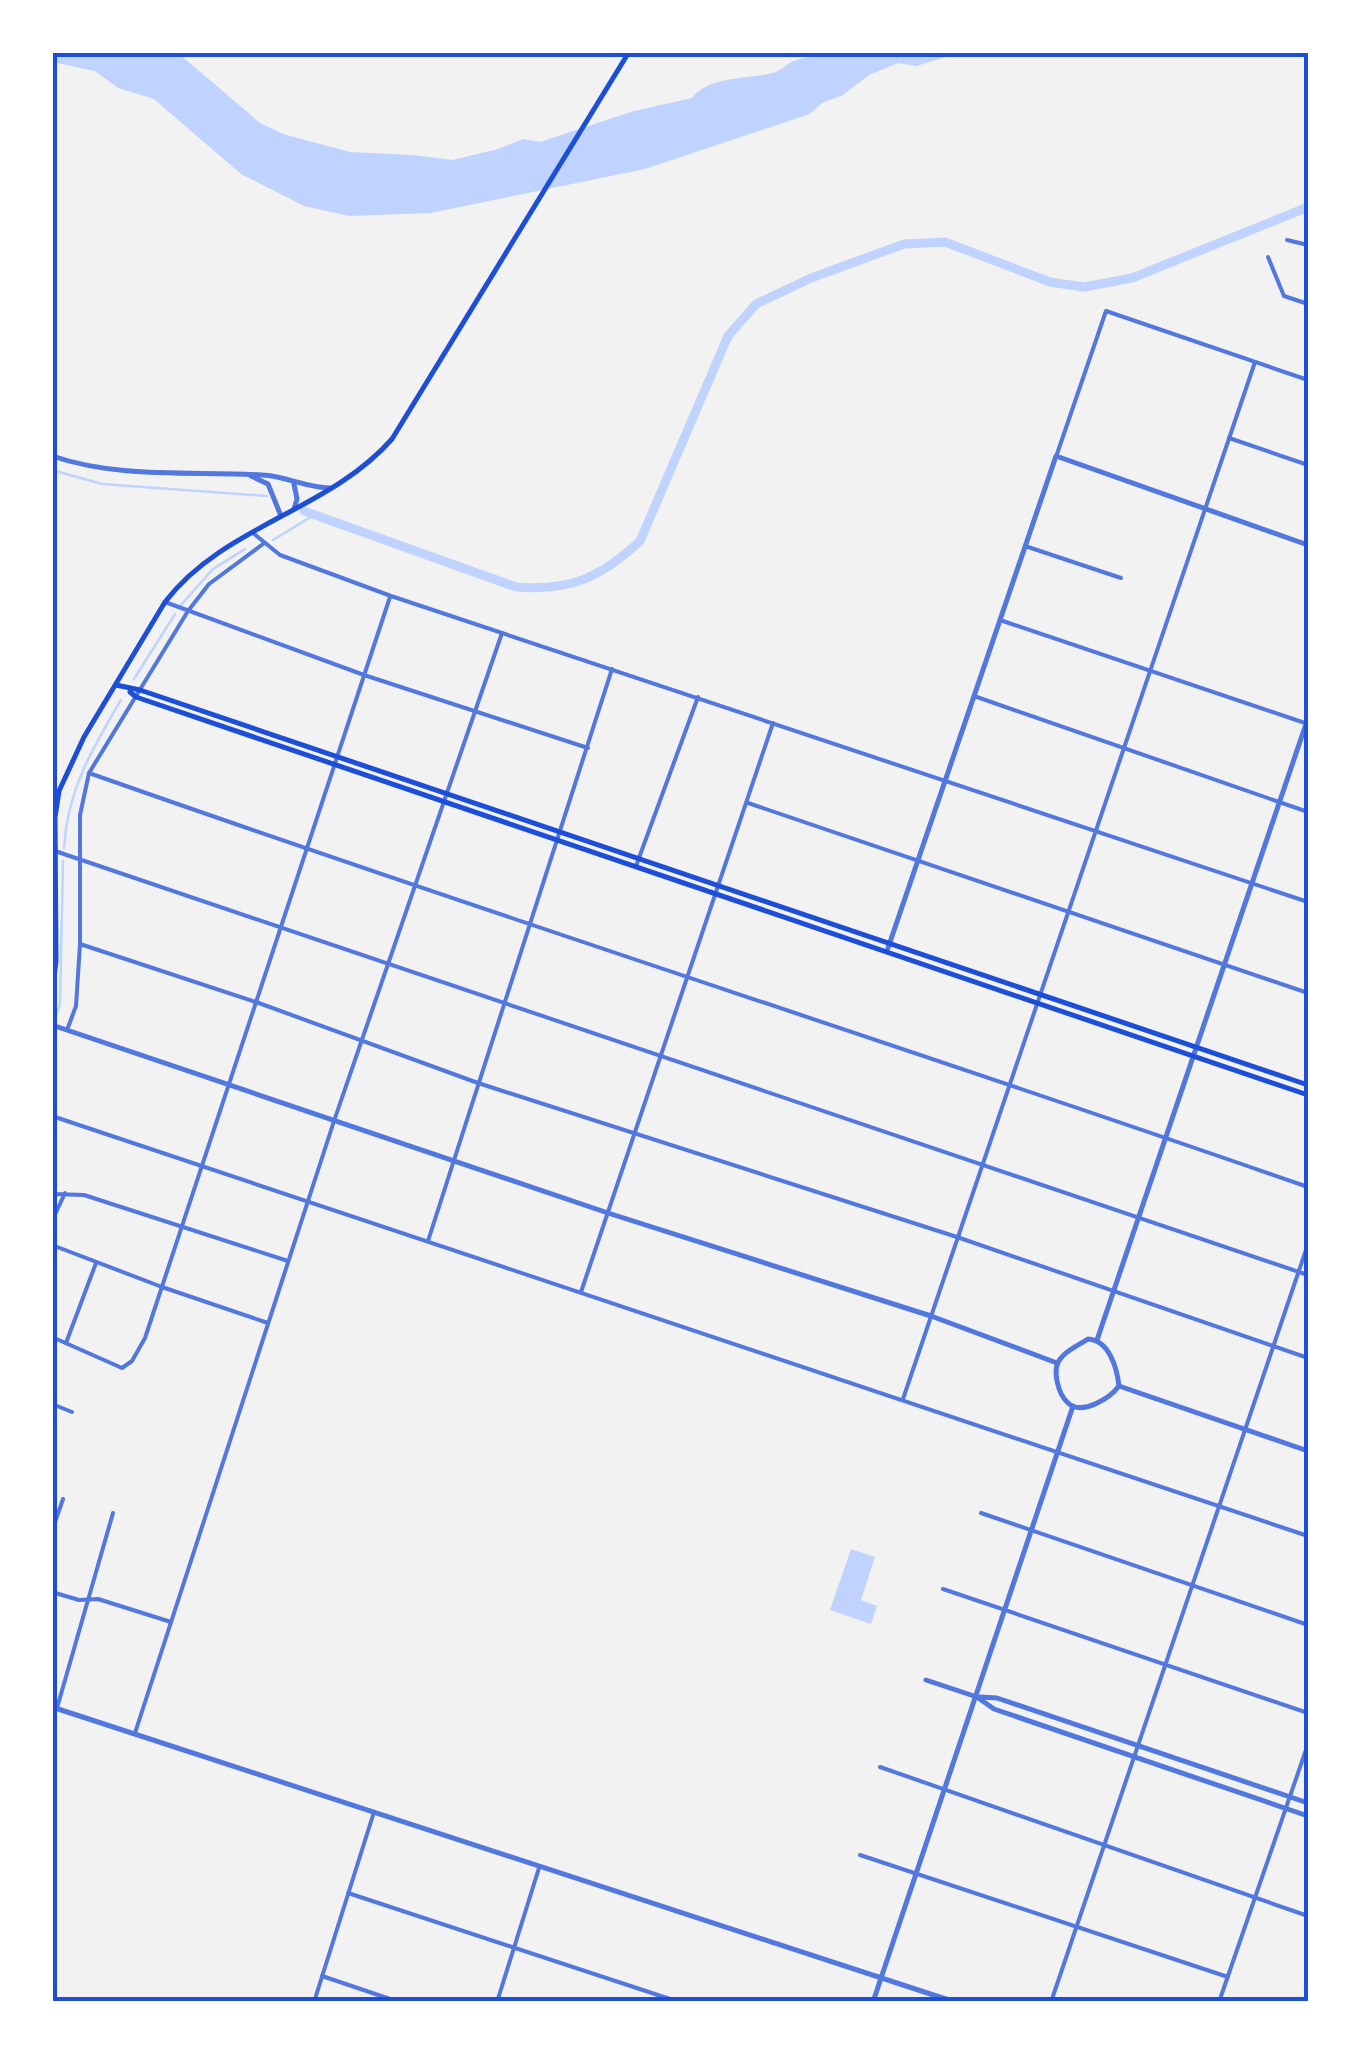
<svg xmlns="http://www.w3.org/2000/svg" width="1361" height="2054" font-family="Montserrat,sans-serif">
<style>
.water{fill:#bfd3fe}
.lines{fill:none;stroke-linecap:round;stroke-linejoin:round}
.stream{stroke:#bfd3fe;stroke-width:2.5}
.canal{stroke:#bfd3fe;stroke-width:9}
.minor{stroke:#5277de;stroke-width:4}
.tertiary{stroke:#5277de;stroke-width:5}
.secondary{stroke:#1d4ed8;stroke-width:5}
.neatline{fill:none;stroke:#1d4ed8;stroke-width:4}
</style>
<rect width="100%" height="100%" fill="#f2f2f2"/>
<g class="water">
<path d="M52,53H178L260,123L283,134L350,152L413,155L453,160L498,149L523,139L540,142L634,111L692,98C708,76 749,79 773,73C781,71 786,64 794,61C803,57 811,58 823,53H959L916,66L898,63L869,75L843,95L822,103L810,114L645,169L430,213L349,216L304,206L241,174L154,99L118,88L95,71L53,62Z"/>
<path d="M851,1549L875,1557L861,1600L877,1606L871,1624L830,1610Z"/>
</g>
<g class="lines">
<g class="stream">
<path d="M52,470L102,484L267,496"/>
<path d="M273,540L314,515"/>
<path d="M181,605L213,569L245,549"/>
<path d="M134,679L175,614"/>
<path d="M64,848C67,791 92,749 121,700"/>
<path d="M54,1021L60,1004L63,861"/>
</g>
<path class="canal" d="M304,511L516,587C571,591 600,578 640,541L728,336L756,304L811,278L904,244L945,242L1050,282L1084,287L1132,278L1308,207"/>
<g class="minor">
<path d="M1287,240L1308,245"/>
<path d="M1268,257L1284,296L1308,304"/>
<path d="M1229,438L1308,465"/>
<path d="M1057,454L1106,311L1308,380"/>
<path d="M253,533L280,555L391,596L1308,902"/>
<path d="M1025,546L1121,578"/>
<path d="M165,602L364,675L588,748"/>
<path d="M1000,620L1308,724"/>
<path d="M974,696L1308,812"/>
<path d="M89,773C494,916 903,1046 1308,1187"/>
<path d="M748,803L1308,993"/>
<path d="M55,851L1308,1275"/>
<path d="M636,866L698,697"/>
<path d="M80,944L256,1002L478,1083L957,1237L1308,1358"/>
<path d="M67,1030L76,1006L80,944V815L89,773L188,611L209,584L263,544"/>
<path d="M52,1116L1308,1536"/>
<path d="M52,1194L84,1195L288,1261"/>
<path d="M52,1221L65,1193"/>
<path d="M428,1241L612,669"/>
<path d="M52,1245L162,1287L268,1323"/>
<path d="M581,1292L773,723"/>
<path d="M52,1337L122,1368L132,1361L145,1338L390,597"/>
<path d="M66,1343L96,1263"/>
<path d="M903,1399L1255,362"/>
<path d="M52,1404L72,1412"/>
<path d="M981,1513L1308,1625"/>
<path d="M52,1531L63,1499"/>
<path d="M943,1589L1308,1713"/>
<path d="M52,1592L79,1600L98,1599L171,1622"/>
<path d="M57,1708L113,1513"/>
<path d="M135,1733L334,1121L502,633"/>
<path d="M880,1767L1308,1916"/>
<path d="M860,1855L1228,1977"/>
<path d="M348,1893L670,1999"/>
<path d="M322,1976L399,2002"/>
<path d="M314,2002L374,1812"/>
<path d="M497,2002L539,1868"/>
<path d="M1051,2002L1308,1244"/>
<path d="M1219,2002L1308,1744"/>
</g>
<g class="tertiary">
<path d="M52,456C120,479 192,471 262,475C286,476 306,488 331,488"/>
<path d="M251,476L268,484L281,516"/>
<path d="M294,509L297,499L294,484"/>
<path d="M888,948L1056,456L1308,545"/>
<path d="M52,1025L608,1213L931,1316L1057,1363"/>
<path d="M1088,1339C1109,1340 1117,1368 1119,1386C1110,1398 1082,1416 1068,1403C1058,1394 1051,1368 1061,1358C1067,1350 1079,1345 1088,1339Z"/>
<path d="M1097,1340L1308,718"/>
<path d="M1119,1386L1308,1451"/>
<path d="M926,1680L977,1697L994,1709L1308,1816"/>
<path d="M980,1697L997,1698L1308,1803"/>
<path d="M52,1707L955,2002"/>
<path d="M873,2002L1073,1406"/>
</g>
<g class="secondary">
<path d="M116,685L140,690L1308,1085"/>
<path d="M130,692L136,697L1308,1095"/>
<path d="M52,995L56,961L55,817L59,791L84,737L165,602C224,525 329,511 392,439L629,52"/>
</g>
</g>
<rect width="1361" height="2054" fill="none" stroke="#ffffff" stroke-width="110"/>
<rect x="55" y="55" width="1251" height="1944" class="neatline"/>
</svg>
